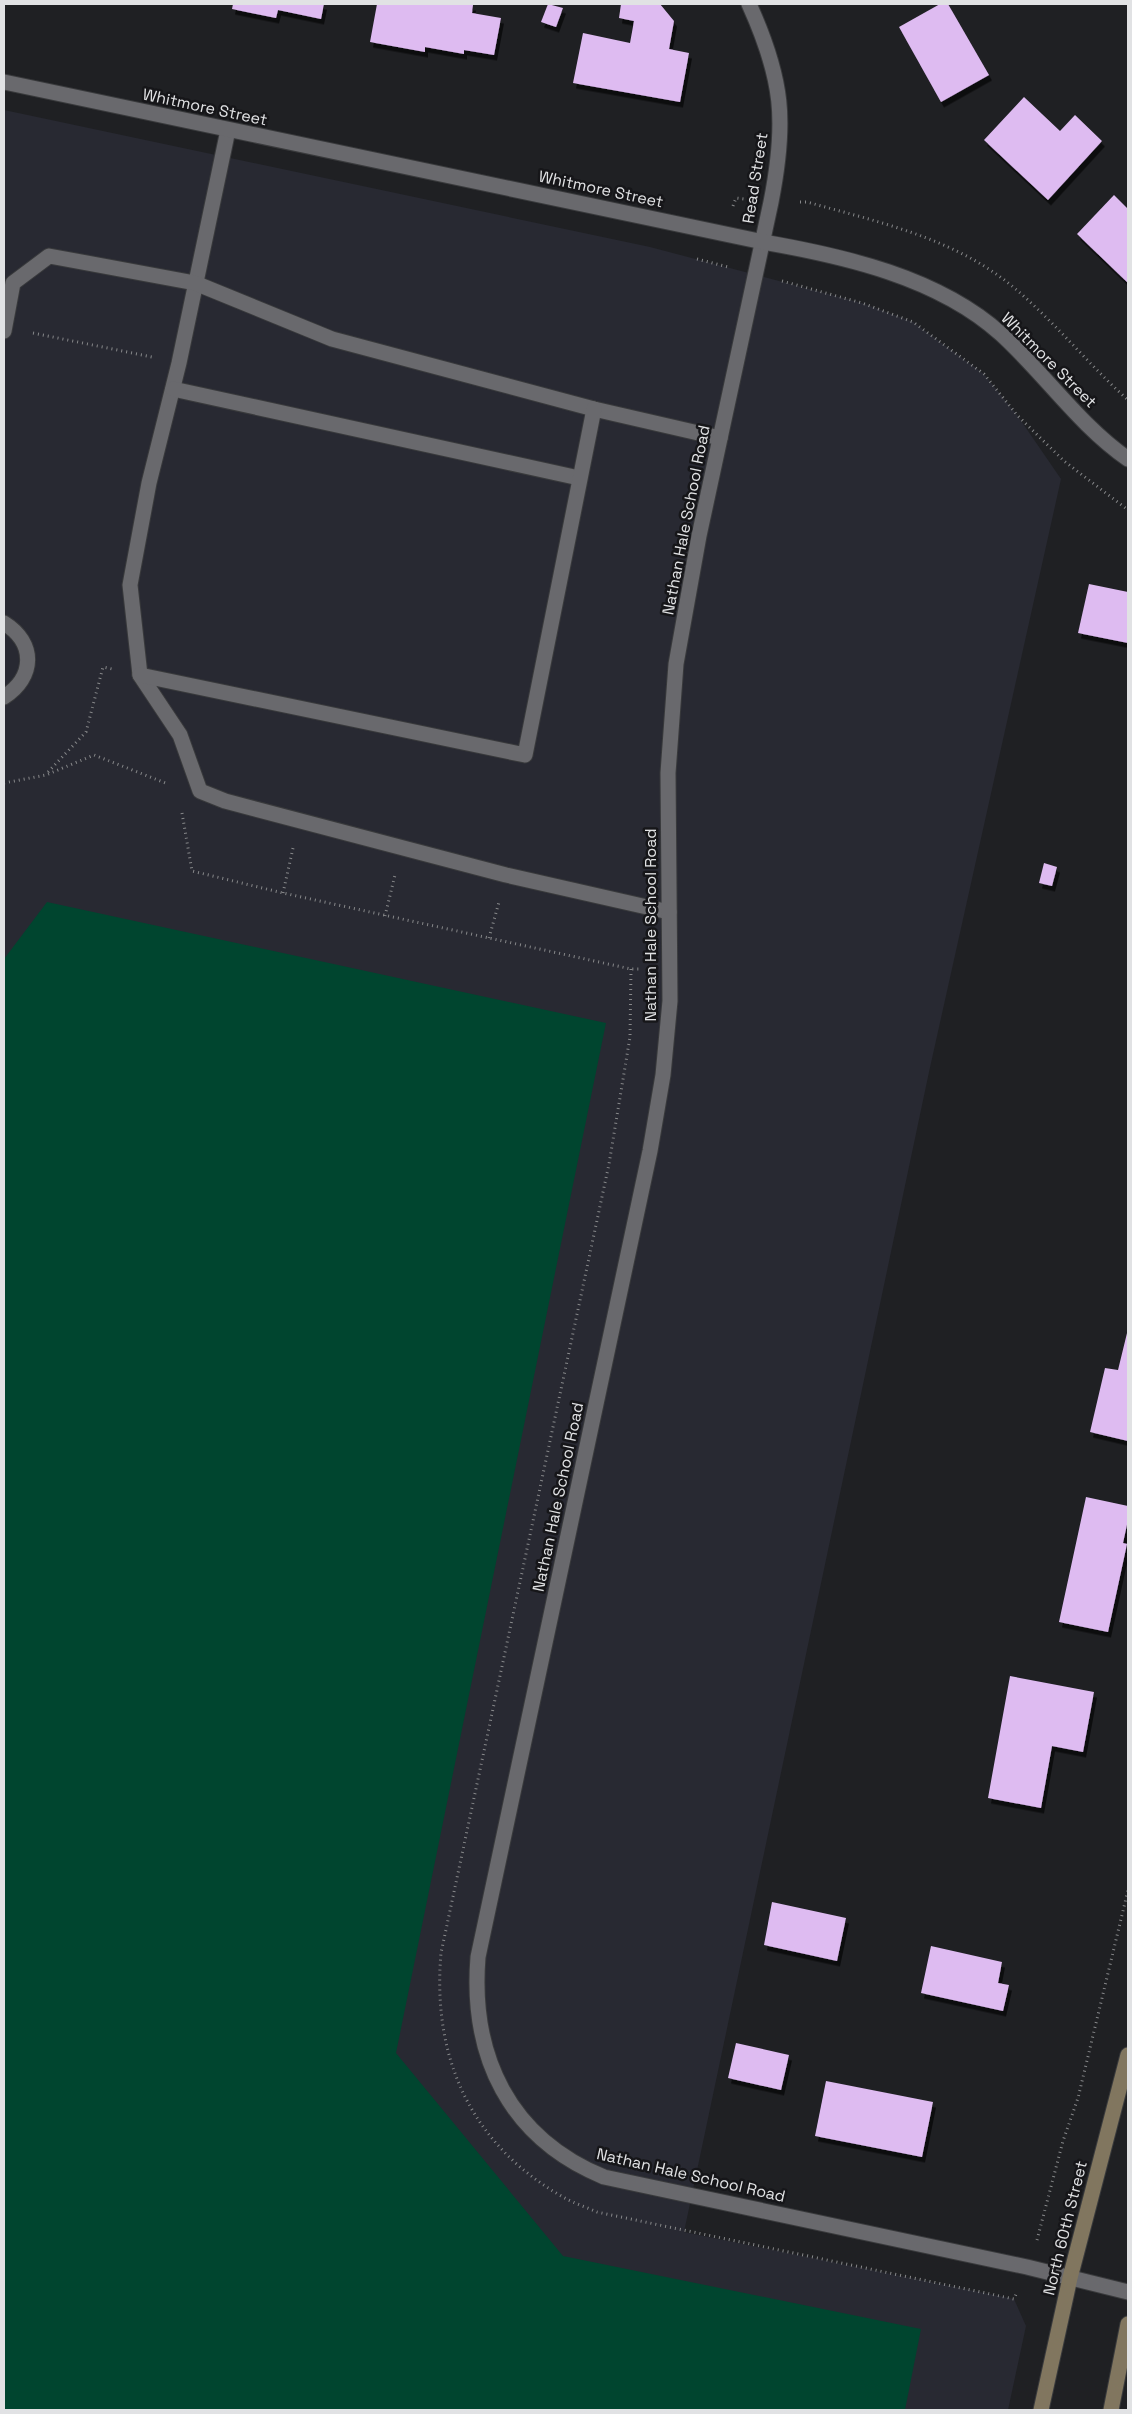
<svg xmlns="http://www.w3.org/2000/svg" width="1132" height="2414" font-family="'Space Grotesk',sans-serif">
<style>
.built{fill:#282932}
.green{fill:#00452f}
.building{fill:#debbf1;filter:url(#shadow)}
.lines{fill:none;stroke-linecap:round;stroke-linejoin:round}
.lane-casing{stroke:#393a3c;stroke-width:17}
.street-casing{stroke:#393a3c;stroke-width:17}
.secondary-casing{stroke:#393a3c;stroke-width:17}
.path{stroke:#87888a;stroke-width:3;stroke-dasharray:1 4;stroke-linecap:butt}
.lane{stroke:#69696d;stroke-width:15}
.street{stroke:#69696d;stroke-width:15}
.secondary{stroke:#81765f;stroke-width:15}
.labels{text-anchor:middle;dominant-baseline:central;stroke-width:5;stroke-linejoin:round;paint-order:stroke}
.street-label{font-size:16px;fill:#e1e2e4;stroke:#161619}
</style>
<defs>
<filter id="shadow"><feDropShadow dx="3" dy="5.5" stdDeviation="0" flood-color="#0009"/></filter>
</defs>
<rect width="100%" height="100%" fill="#1f2023"/>
<path class="built" d="M4,110L650,247L862,303L913,322L984,374L1017,415L1061,479L929,1072L684,2232L1014,2299L1026,2326L1008,2410H4Z"/>
<path class="green" d="M47,902L606,1023L396,2053L563,2256L921,2329L905,2410H4V959Z"/>
<g class="building">
<path d="M233,4H324L321,19L278,10L276,18L232,9Z"/>
<path d="M377,4L473,5L472,13L501,18L494,55L464,50V54L425,47V52L370,42Z"/>
<path d="M548,4L563,8L556,27L541,22Z"/>
<path d="M621,4H660L674,21L669,49L689,53L680,102L573,83L583,33L630,43L634,21L619,18Z"/>
<path d="M940,4H948L989,75L941,102L899,27Z"/>
<path d="M1024,97L1060,131L1075,115L1102,141L1048,200L984,140Z"/>
<path d="M1114,195L1128,209V283L1077,234Z"/>
<path d="M1089,584L1128,592V643L1078,633Z"/>
<path d="M1044,863L1057,867L1052,886L1039,883Z"/>
<path d="M1128,1329V1441L1090,1432L1105,1368L1118,1370Z"/>
<path d="M1086,1497L1128,1506V1520L1123,1543L1127,1544L1108,1632L1059,1622Z"/>
<path d="M1010,1676L1094,1692L1083,1752L1052,1746L1041,1808L988,1798Z"/>
<path d="M772,1902L846,1918L837,1961L764,1945Z"/>
<path d="M931,1946L1002,1962L998,1983L1009,1985L1003,2011L921,1993Z"/>
<path d="M736,2043L789,2055L781,2090L728,2078Z"/>
<path d="M826,2081L933,2102L922,2157L815,2136Z"/>
</g>
<g class="lines">
<defs>
<g id="lane">
<path d="M228,130L179,363L149,483L130,585L140,675L180,735L200,791L225,801L506,875L669,912"/>
<path d="M4,331L13,283L49,256L195,283L332,339L594,409L720,438"/>
<path d="M173,389L579,478"/>
<path d="M4,623C36,643 35,677 4,697"/>
<path d="M140,675L525,755L594,409"/>
</g>
<g id="street">
<path d="M749,4C783,79 787,121 771,202L699,536L676,664L668,773L670,1001L663,1075L650,1151L478,1957C470,2056 509,2138 604,2177L1027,2267L1128,2292"/>
<path d="M4,82L763,242C843,256 938,277 1001,334C1045,374 1079,425 1128,459"/>
</g>
<g id="secondary">
<path d="M1041,2410L1070,2278L1128,2055"/>
<path d="M1111,2410L1128,2324"/>
</g>
</defs>
<use href="#lane" class="lane-casing"/>
<use href="#street" class="street-casing"/>
<use href="#secondary" class="secondary-casing"/>
<g class="path">
<path d="M800,202H807C878,222 954,238 1012,286C1054,321 1088,364 1128,400"/>
<path d="M733,206L736,198L744,199"/>
<path d="M697,259L728,267"/>
<path d="M782,281L862,303L913,322L984,374L1017,415L1064,461L1128,510"/>
<path d="M33,333L152,357"/>
<path d="M48,772L86,732L103,667L112,669"/>
<path d="M4,783L46,775L94,755L168,784"/>
<path d="M182,813L192,871L283,893L631,969H641"/>
<path d="M283,893L293,848"/>
<path d="M385,916L395,875"/>
<path d="M489,938L499,902"/>
<path d="M631,969L630,1037L609,1164L441,1953C432,2057 470,2144 563,2197C573,2203 586,2207 597,2212L1014,2299L1017,2292"/>
<path d="M1037,2240L1063,2141L1078,2098L1128,1890"/>
</g>
<use href="#lane" class="lane"/>
<use href="#street" class="street"/>
<use href="#secondary" class="secondary"/>
</g>
<g class="labels">
<g class="street-label">
<text transform="translate(205 107) rotate(12)">Whitmore Street</text>
<text transform="translate(755 178) rotate(-81)">Read Street</text>
<text transform="translate(601 189) rotate(12)">Whitmore Street</text>
<text transform="translate(1049 360) rotate(45)">Whitmore Street</text>
<text transform="translate(686 520) rotate(-79)">Nathan Hale School Road</text>
<text transform="translate(650 925) rotate(-90)">Nathan Hale School Road</text>
<text transform="translate(558 1497) rotate(-78)">Nathan Hale School Road</text>
<text transform="translate(691 2175) rotate(13)">Nathan Hale School Road</text>
<text transform="translate(1065 2228) rotate(-76)">North 60th Street</text>
</g>
</g>
<rect width="1132" height="2414" fill="none" stroke="#e1e2e4" stroke-width="10"/>
</svg>
